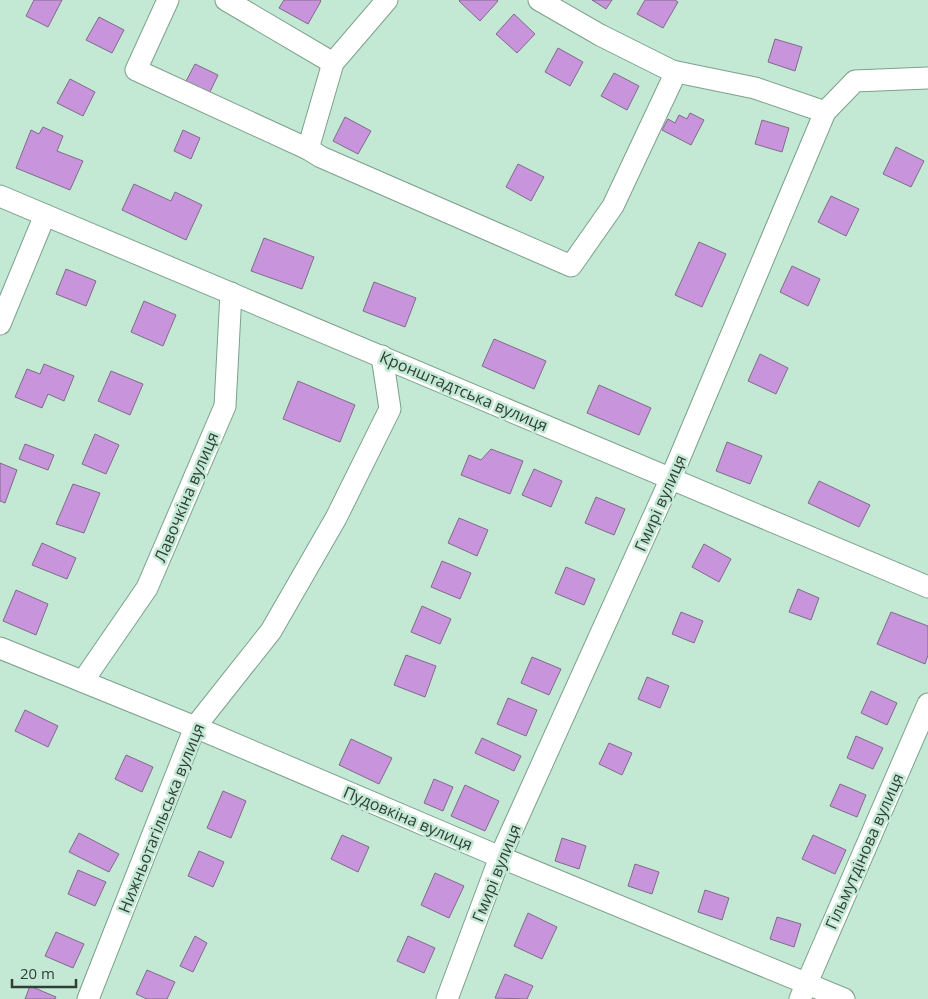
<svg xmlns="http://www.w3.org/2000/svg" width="928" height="999" font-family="'Open Sans',sans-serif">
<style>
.building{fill:#c895dc;stroke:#806b88}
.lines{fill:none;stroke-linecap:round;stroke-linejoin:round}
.minor-casing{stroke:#7ca08c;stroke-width:23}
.minor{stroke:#fff;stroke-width:21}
.labels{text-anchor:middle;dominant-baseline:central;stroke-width:5;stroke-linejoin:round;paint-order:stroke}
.street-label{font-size:16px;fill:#303f37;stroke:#c3e9d4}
</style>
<rect width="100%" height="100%" fill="#c3e9d4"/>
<g class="building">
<path d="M34,0H62L48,27L26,16Z"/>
<path d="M284,0H320L321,1L308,24L279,8Z"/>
<path d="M460,0H497L498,1L480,21L459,1Z"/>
<path d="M592,0H612L606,9Z"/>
<path d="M645,0H675L678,2L663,28L637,14Z"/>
<path d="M514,14L535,34L517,53L496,34Z"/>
<path d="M99,17L124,30L112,53L86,40Z"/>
<path d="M775,39L802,47L795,71L768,62Z"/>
<path d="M558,48L583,62L570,86L545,72Z"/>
<path d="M195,64L218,75L208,96L184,85Z"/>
<path d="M614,73L639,86L627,110L601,96Z"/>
<path d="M70,79L95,92L83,116L57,103Z"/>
<path d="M690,113L704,120L691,145L662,130L668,119L675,123L679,115L687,119Z"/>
<path d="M345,117L371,131L358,154L333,141Z"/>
<path d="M762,120L789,128L782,152L755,144Z"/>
<path d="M43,127L63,136L57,151L83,161L70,190L16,168L31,130L39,134Z"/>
<path d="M183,130L200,138L191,159L174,151Z"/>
<path d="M896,147L924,161L911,187L883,174Z"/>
<path d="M518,164L544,177L531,201L506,187Z"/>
<path d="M134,184L171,201L175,192L202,205L186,240L122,210Z"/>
<path d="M831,196L859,209L846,236L818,222Z"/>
<path d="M264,238L314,257L302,289L251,271Z"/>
<path d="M699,242L726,254L702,307L675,295Z"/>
<path d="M792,266L820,279L808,306L780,292Z"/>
<path d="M66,269L96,281L86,306L56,294Z"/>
<path d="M374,282L416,298L405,327L363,311Z"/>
<path d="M144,301L176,315L163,346L131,332Z"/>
<path d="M494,339L546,361L534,389L482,366Z"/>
<path d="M760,354L788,368L776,394L748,381Z"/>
<path d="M44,364L74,376L64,401L48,394L42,408L15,397L27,369L40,374Z"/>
<path d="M111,371L143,384L130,415L98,401Z"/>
<path d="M298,381L355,405L340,442L283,419Z"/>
<path d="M599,385L651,408L639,435L587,413Z"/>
<path d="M95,434L119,445L106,474L82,464Z"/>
<path d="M727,442L762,456L750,484L716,471Z"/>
<path d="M25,444L54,455L48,470L19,459Z"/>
<path d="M491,449L523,461L510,494L461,475L469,455L481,460Z"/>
<path d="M0,463L17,470L5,503L0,501Z"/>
<path d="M534,469L562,481L551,507L522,495Z"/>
<path d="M819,481L870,505L859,527L808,503Z"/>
<path d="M73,484L100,493L84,533L56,524Z"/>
<path d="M596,497L625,509L614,535L585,523Z"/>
<path d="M459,518L488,530L477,556L448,543Z"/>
<path d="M42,543L76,558L67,579L32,565Z"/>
<path d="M704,544L731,559L719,582L692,567Z"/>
<path d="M442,561L471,573L460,599L431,587Z"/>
<path d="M566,567L595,579L584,605L555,593Z"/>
<path d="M798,589L819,598L811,620L789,612Z"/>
<path d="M16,590L48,604L36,635L3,621Z"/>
<path d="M422,606L451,619L440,644L411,632Z"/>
<path d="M681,612L703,621L694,643L672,634Z"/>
<path d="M891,612L928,626V655L925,664L877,644Z"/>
<path d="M406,655L436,666L425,697L394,685Z"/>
<path d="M532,657L561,669L549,695L521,683Z"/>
<path d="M647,677L669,686L660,708L638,699Z"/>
<path d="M871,691L897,703L887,725L861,713Z"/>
<path d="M508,698L537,710L526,736L497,724Z"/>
<path d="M25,710L58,726L48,747L15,731Z"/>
<path d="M856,736L883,748L873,769L847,758Z"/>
<path d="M482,738L521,756L514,771L475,753Z"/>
<path d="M351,739L392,758L379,784L339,765Z"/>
<path d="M609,743L632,753L622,775L599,764Z"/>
<path d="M126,755L153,767L142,792L115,779Z"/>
<path d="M434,779L453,787L443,811L424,803Z"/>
<path d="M840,784L866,795L857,817L830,806Z"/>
<path d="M465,785L499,801L485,831L451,816Z"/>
<path d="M223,791L246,801L231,838L207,828Z"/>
<path d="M79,833L119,854L109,872L69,852Z"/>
<path d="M342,835L369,847L358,872L331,859Z"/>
<path d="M813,835L846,850L835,874L802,859Z"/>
<path d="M562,838L586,846L579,869L555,861Z"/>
<path d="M199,851L224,862L213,887L188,876Z"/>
<path d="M635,864L659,872L652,894L628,886Z"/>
<path d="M78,870L106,882L95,906L68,894Z"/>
<path d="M435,873L464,886L449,918L421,905Z"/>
<path d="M705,890L729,898L722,920L698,912Z"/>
<path d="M528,913L557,927L542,959L514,946Z"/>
<path d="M777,917L801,924L794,947L770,939Z"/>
<path d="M56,932L84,944L73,968L45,956Z"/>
<path d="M195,936L207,943L193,972L180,966Z"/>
<path d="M408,936L435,948L424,973L397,961Z"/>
<path d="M147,970L175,982L167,999H147L136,994Z"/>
<path d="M505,974L533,986L527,999L495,998Z"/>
<path d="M30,986L56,997L55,999H25Z"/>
</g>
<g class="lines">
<defs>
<g id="minor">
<path d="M168,0L136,70L308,149"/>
<path d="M226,0L333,63"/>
<path d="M387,0L333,63L308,149L321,157L571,266L613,206L676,72"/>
<path d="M539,0L600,35L672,71L755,88L825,112"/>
<path d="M0,196L928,587"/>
<path d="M0,324L45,215"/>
<path d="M0,648L195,727L500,857L844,999"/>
<path d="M83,681L147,588L225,406L231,293"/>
<path d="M88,999L195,727L271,631L336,518L390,409L382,356"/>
<path d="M447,999L500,857L671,478L825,112L855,81L928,78"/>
<path d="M800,999L928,704"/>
</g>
</defs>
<use href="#minor" class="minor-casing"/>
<use href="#minor" class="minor"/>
</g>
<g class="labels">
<g class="street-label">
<text transform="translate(464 391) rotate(23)">Кронштадтська вулиця</text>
<text transform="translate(186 497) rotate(-67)">Лавочкіна вулиця</text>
<text transform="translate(660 503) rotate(-66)">Гмирі вулиця</text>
<text transform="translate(161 818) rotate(-68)">Нижньотагільська вулиця</text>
<text transform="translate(408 818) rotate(23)">Пудовкіна вулиця</text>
<text transform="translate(864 851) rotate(-66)">Гільмутдінова вулиця</text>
<text transform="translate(496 873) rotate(-68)">Гмирі вулиця</text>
</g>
</g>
<path d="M12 979v8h64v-8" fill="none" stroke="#303f37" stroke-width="2.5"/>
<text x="20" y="979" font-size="15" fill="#303f37" stroke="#c3e9d4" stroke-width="4" paint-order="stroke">20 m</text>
</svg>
